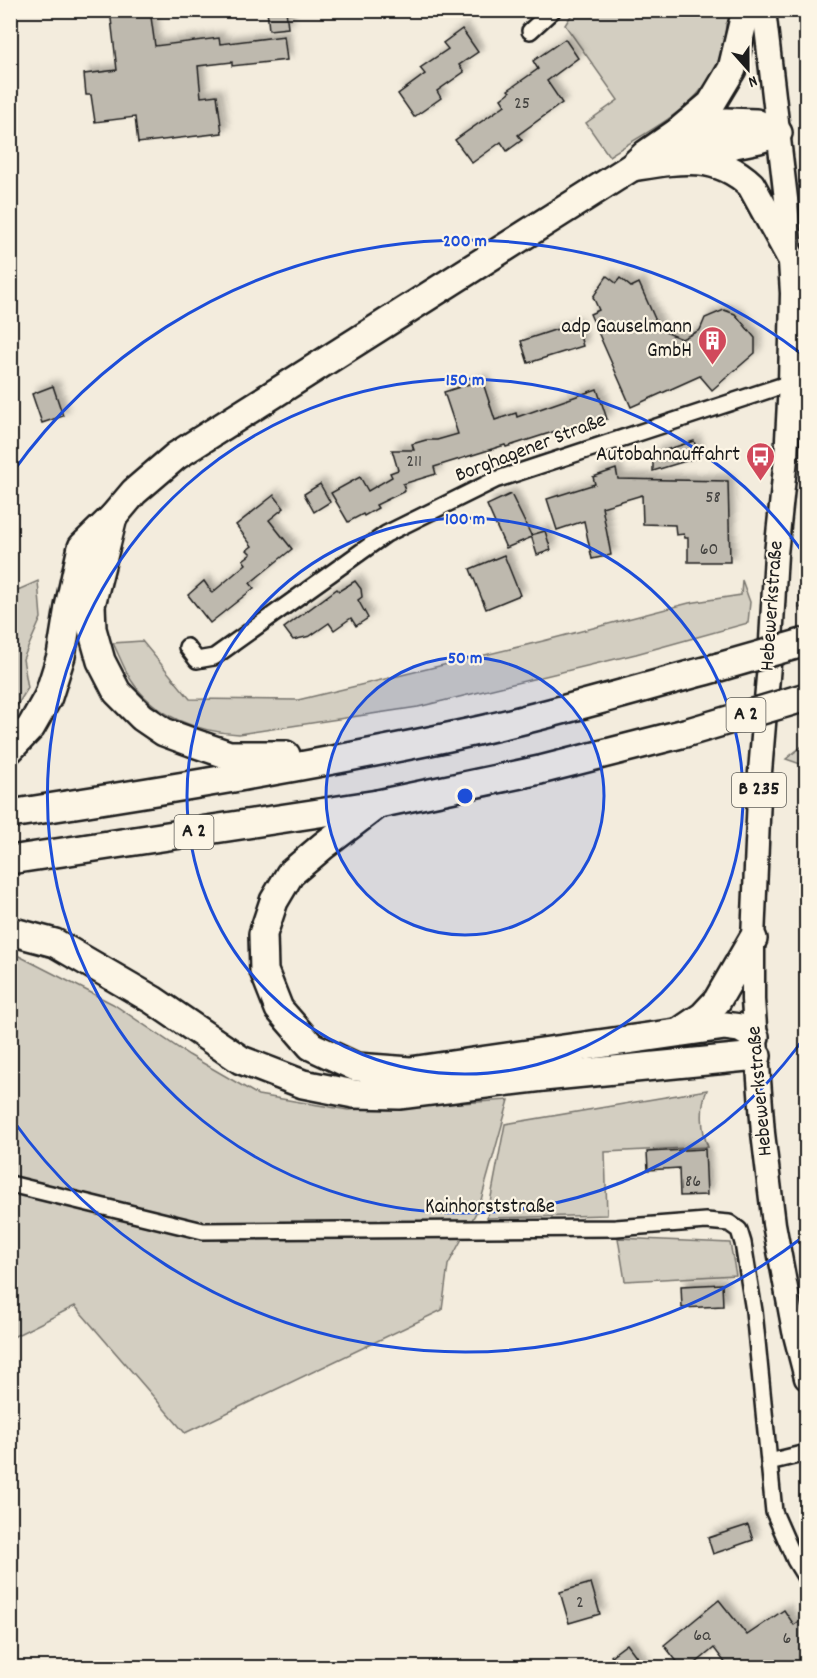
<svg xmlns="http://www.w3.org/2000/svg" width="817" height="1678" font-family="Dekko,sans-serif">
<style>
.green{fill:#d3cec1;stroke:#78756e;stroke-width:1.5}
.building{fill:#beb9ae;stroke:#1c1c1c;stroke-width:1.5;filter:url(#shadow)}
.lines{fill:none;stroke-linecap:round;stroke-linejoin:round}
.minor-casing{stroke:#1c1c1c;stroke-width:20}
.primary-casing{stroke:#1c1c1c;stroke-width:27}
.motorway-casing{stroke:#1c1c1c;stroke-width:32}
.minor{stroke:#fcf5e5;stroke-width:15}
.primary{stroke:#fcf5e5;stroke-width:22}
.motorway{stroke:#fcf5e5;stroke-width:27}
.motorway-bridge-casing{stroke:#1c1c1c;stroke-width:32;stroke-linecap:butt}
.motorway-bridge{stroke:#fcf5e5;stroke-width:27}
.ring{fill:none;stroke:#1d4ed8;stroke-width:3}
.labels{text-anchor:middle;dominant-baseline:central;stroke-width:4.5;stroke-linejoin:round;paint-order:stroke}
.number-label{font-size:18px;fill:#444340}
.shield{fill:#fcf5e5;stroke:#5f5d58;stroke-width:1.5}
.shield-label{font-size:20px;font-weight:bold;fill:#1c1c1c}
.poi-label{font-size:21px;fill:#1c1c1c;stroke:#fcf5e5;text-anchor:end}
.street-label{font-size:21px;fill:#1c1c1c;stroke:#fcf5e5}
.centre{fill:#1d4ed8;stroke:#fcf5e5;stroke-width:3}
.ring-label{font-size:18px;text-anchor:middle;font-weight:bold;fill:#1d4ed8;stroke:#fcf5e5;stroke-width:4.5;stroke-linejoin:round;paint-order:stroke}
</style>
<defs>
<filter id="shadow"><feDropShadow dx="5.5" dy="-5.5" stdDeviation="3" flood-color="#0004"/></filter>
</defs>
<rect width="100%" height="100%" fill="#f3ecdd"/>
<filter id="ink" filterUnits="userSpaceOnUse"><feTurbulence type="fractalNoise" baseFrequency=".0167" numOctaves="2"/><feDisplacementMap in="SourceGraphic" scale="12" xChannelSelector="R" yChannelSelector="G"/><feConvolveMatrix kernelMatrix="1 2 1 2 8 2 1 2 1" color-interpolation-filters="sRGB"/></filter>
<g filter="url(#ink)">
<g class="green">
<path d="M574,11H736L735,23L726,24C723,98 663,121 609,156L586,123L618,100L565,25Z"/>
<path d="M806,525V606L799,608Z"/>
<path d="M742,580L750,602L748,623L636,654L418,707L239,734C198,732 155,717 131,680C124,669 119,655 113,643L142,641L190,699L298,700L543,641L689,603L741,595Z"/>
<path d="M38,581L41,618L23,659L28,688L11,715V593Z"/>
<path d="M806,743V766L786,759Z"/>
<path d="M11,952L113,1004L189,1055L258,1095L348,1110L509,1100L479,1207L448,1265L442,1310L185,1433L75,1306L11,1338Z"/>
<path d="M707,1090C700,1106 701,1130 708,1147L605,1152L607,1215L487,1218L505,1124Z"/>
<path d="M618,1238L730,1243L736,1275L625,1281Z"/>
</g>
<g class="building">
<path d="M110,10H150L155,46L219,38L220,44L284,36L287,60L232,66V62L198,66L201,97L217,95L222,133L138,143L135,117L95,122L91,95H86L84,74L117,70Z"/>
<path d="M267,10H286L288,28L269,30Z"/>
<path d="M462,29L478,52L459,65L464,72L437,91L441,98L414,117L398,94L425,74L420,68L448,49L443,43Z"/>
<path d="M565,39L578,58L547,81L562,103L518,135L522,140L507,151L501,142L472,163L455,140L505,105L501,99L510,92L508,90L538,69L533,61Z"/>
<path d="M607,276L616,283L620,278L631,287L639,283L660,330L682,339L700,330L705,318L724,310L735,314L755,338V353L712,390L700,376L631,407L590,314L599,310L593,297Z"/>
<path d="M576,323L583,346L528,363L521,341Z"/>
<path d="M482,380L495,420L516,413L517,417L597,389L607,419L560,434L559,430L506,447L505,445L434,467L436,474L403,484L405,491L376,505L378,508L364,516L363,514L348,522L331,493L360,477L368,491L392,477L390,473L398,470L392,450H414L412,444L426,440H437L458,434L444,392Z"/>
<path d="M53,386L63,416L42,423L32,394Z"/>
<path d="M694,441L699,457L653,471V454Z"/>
<path d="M616,469L618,479L728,481L730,562H688V538H685L684,534L676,535L675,525L643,524L642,495L602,507L611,555L592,559L584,521L557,530L547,499L595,484L593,477Z"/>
<path d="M320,484L330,502L314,512L304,494Z"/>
<path d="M511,494L532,537L506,548L487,505Z"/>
<path d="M274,495L284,508L269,520L292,549L250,583L254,588L210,623L188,595L204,581L212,593L246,564L243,560L251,554L247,550L252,546L236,525Z"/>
<path d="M545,531L551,550L537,555L531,535Z"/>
<path d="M504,555L520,595L486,609L470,569Z"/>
<path d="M355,581L361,589L362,597L358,600L368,618L356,626L351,618L334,630L329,623L310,636L293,640L284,628L337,589L339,591Z"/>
<path d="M705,1149L707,1195L680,1196L679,1168L648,1170L647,1152Z"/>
<path d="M722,1284L723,1306L682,1308L681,1286Z"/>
<path d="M748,1525L753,1540L713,1554L708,1538Z"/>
<path d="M591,1583L600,1614L569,1623L560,1592Z"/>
<path d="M719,1600L747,1635L784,1610L794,1625L807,1616V1659L796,1668H729L714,1648L690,1668H682L664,1645Z"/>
<path d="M627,1644L645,1668H620L611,1656Z"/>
</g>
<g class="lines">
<defs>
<g id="minor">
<path d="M530,31L553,10"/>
<path d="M187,647L197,660L214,657L386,534L495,480L790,383"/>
<path d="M10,1184L203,1231L616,1228L706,1221L729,1223L739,1230L743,1243L754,1311L769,1462"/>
<path d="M806,1453L769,1462L774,1512L795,1560L806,1578"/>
</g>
<path id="primary" d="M764,10L786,199L792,293L790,383L786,458L776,554L771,641L760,772L753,939V1000L763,1133L774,1224L794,1331L806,1378"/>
<g id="motorway">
<path d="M679,131L711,104L732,69L746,10"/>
<path d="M686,154L759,139L777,133"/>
<path d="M632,167C676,160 716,151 751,185L790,256"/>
<path d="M113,517L91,605L92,629L101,661L117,692L142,717L164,732L194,743L229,755H286"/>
<path d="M10,749L31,727L48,697L61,656L69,607L82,547L113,517L134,492L176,456L632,167L646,154L675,134L726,122L756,123L778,133"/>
<path d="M378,804L323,846L290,874L274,901L263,934L264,971L279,1009L311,1046L356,1067L410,1071L725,1026L740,1028L755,1037"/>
<path d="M10,814C165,790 320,765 472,732C555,714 637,689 719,667"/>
<path d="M10,860L378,804L540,770L685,733"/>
<path d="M10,931L55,943L153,1000L241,1060L303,1084L354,1094L399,1095L543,1077L757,1056"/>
<path d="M681,1031L703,1016L717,1001L753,939"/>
</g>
</defs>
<use href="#minor" class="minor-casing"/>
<use href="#primary" class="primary-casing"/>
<use href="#motorway" class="motorway-casing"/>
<use href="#minor" class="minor"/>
<use href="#primary" class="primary"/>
<use href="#motorway" class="motorway"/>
<defs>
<g id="motorway-bridge">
<path d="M719,667L806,642"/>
<path d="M685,733L806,697"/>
</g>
</defs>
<use href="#motorway-bridge" class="motorway-bridge-casing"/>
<use href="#motorway-bridge" class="motorway-bridge"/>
</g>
</g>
<circle cx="465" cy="796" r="139" fill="#1d4ed8" fill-opacity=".12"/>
<g class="ring">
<circle cx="465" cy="796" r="139"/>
<circle cx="465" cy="796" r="278"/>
<path d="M804 1038A417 417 0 1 1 804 554"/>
<path d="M803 1237A556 556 0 0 1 12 1119M12 473A556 556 0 0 1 803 355"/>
</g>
<defs>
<symbol id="building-pin" viewBox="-11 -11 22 30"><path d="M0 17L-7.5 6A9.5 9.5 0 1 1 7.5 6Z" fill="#d1495b" stroke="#fcf5e5"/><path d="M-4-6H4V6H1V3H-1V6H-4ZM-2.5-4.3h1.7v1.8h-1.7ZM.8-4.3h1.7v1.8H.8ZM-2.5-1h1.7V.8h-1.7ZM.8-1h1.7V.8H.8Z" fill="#fff"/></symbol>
<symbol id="bus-pin" viewBox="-11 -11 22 30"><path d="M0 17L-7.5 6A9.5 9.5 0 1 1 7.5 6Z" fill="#d1495b" stroke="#fcf5e5"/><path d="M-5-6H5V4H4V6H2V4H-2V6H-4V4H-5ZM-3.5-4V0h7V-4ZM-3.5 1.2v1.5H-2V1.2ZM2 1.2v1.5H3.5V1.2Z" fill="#fff"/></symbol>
</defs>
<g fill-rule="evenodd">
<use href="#building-pin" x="696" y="324" width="33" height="45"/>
<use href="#bus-pin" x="744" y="440" width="33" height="45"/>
</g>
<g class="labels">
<g class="number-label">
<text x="522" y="104">25</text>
<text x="414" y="462">211</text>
<text x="713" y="498">58</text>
<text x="709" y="550">60</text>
<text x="693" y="1182">86</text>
<text x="580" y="1603">2</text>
<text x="702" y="1636">6a</text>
<text x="787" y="1639">6</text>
</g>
<g class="shield">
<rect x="726.5" y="698" width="39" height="34" rx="4.5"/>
<rect x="732" y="773" width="54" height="34" rx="4.5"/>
<rect x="174.5" y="815" width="39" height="34" rx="4.5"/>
</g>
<g class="shield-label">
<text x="746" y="715">A 2</text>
<text x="759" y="790">B 235</text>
<text x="194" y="832">A 2</text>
</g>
<g class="poi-label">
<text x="692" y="328">adp Gauselmann<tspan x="692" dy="24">GmbH</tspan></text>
<text x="740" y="456">Autobahnauffahrt</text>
</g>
<g class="street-label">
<text transform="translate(531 449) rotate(-21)">Borghagener Straße</text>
<text transform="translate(773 606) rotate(-86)">Hebewerkstraße</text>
<text transform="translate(761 1091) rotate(-95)">Hebewerkstraße</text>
<text x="490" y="1208">Kainhorststraße</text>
</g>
</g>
<circle cx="465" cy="796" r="9" class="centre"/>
<g class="ring-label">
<text x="465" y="246">200 m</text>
<text x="465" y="385">150 m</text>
<text x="465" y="524">100 m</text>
<text x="465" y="663">50 m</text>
</g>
<rect width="817" height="1678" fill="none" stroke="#fcf5e5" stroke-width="36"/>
<rect x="18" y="18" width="781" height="1642" fill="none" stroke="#1c1c1c" stroke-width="2" filter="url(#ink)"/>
<g transform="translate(748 69) rotate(159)" stroke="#fcf5e5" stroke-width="4.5" paint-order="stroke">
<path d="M0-4.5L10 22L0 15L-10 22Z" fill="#1c1c1c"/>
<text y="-9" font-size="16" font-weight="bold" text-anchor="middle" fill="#1c1c1c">N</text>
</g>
</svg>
